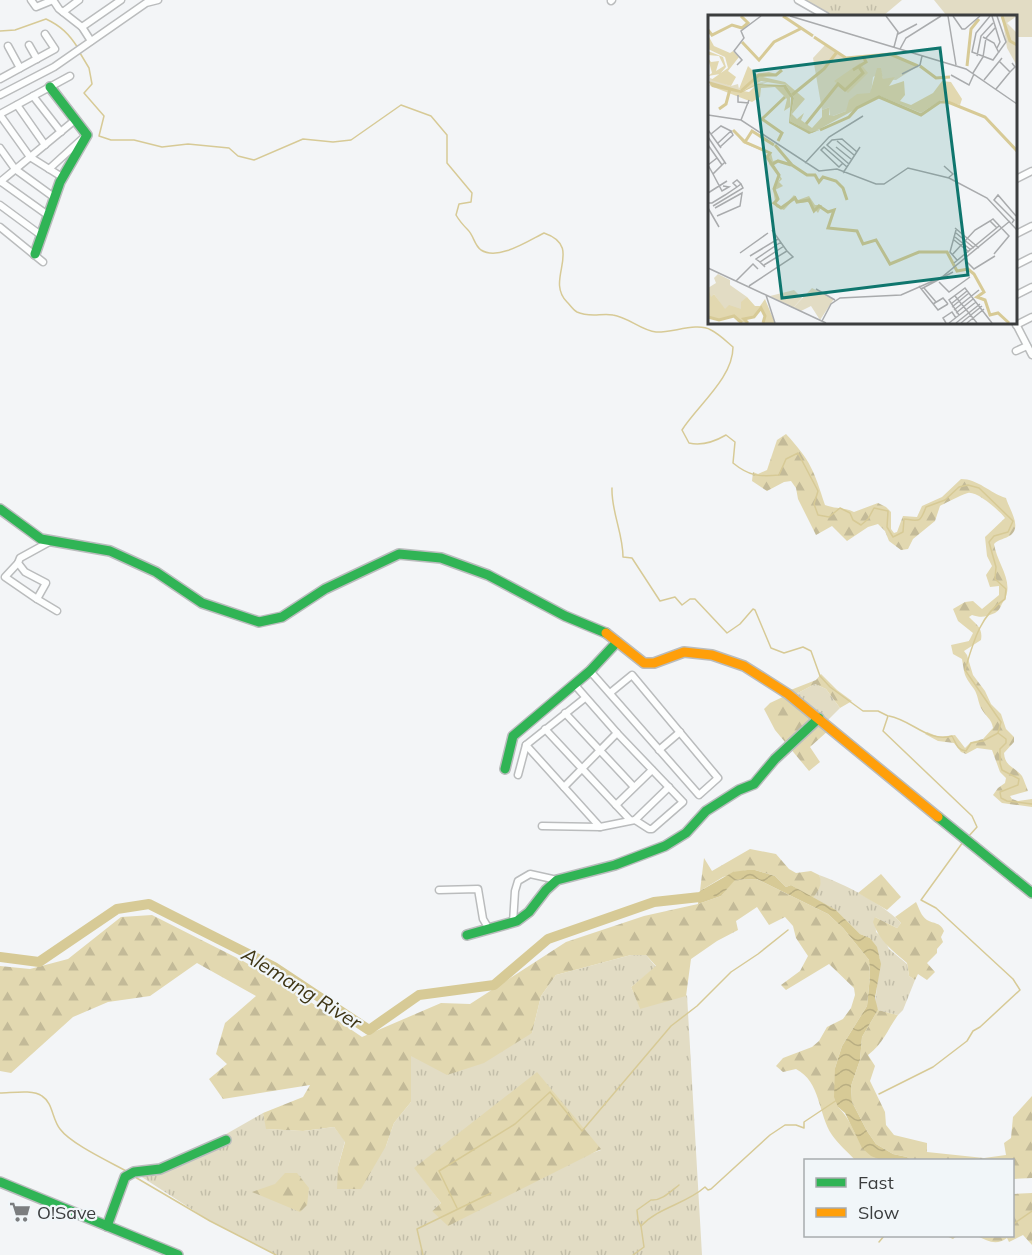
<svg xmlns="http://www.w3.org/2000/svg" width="1032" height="1255" font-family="Mulish,sans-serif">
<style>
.grass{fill:url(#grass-tufts);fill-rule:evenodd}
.forest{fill:url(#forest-firs)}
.garden{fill:#e2dcc4}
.water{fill:url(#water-waves)}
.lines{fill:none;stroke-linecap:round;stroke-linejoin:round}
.stream{stroke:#d7ca96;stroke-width:1.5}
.river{stroke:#d7ca96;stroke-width:10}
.street-casing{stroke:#babcbd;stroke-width:9}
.fast-casing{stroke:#babcbd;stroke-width:12}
.slow-casing{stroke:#babcbd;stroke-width:12}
.street{stroke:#fdfefe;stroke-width:6}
.fast{stroke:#30b455;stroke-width:9}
.slow{stroke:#ff9f0a;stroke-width:9}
.labels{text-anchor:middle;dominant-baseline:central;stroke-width:4.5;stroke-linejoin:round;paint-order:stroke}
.poi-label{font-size:18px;fill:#3b3d3e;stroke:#f1f6f9;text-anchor:start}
.water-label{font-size:20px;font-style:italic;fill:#3f3615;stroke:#f1f6f9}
.inset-river{fill:none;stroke:#d7ca96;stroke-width:3}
.inset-road{fill:none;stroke:#a9abad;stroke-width:1.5}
.view{fill:#0f766e;fill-opacity:0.15;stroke:#0f766e;stroke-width:3}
.inset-edge{fill:none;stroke:#3b3d3e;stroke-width:3}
</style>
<defs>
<pattern id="grass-tufts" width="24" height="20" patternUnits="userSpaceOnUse" patternTransform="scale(1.5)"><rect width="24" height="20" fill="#e2dcc4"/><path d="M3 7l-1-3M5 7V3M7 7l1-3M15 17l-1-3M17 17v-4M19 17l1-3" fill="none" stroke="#c3bea9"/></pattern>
<pattern id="forest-firs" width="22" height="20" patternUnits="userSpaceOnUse" patternTransform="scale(1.5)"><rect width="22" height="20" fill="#e2d8b0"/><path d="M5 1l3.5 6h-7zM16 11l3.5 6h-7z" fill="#c3ba98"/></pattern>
<pattern id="water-waves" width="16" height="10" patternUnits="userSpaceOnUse" patternTransform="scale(1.5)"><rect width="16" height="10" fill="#d7ca96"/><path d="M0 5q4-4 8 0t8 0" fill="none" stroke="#b9ae82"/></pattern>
</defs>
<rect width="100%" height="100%" fill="#f3f5f7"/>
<g class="grass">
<path d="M798,0H902L883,16H827Z"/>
<path d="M815,684L826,689L840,708L827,721L794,695Z"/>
<path d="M819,875C844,884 882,903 901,923L897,928L875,917L876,932L884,939L889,949L907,964L909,976L915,980L903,1010L898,1015L878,1010L875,1004L880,959L870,938L860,934L836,910L813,898C819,890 822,884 819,875Z"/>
<path d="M631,955H646L656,967L631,987L640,1008L687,995L702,1255H276L210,1221L134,1172L179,1161L263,1113L267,1129L303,1131L334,1127L345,1141L338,1167L386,1146L394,1123L411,1102V1056L532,1033L541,996L556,975ZM601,1150L432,1211L441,1203L415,1168Z"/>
</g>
<g class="forest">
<path d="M786,434C811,461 814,471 825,505C835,509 844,507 854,512L878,503L886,507L891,512V529L894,533L897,532L903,516L917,517L922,506L942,497L961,479C978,479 990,493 1006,498C1009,509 1022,526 1011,535C1005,539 999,539 994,544C997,564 1016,583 1003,602C1000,607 1000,610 995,613C986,617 981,618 972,615L969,617C977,625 983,628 981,640L964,651L967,655L973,675L985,691L991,704L1001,714L1006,729L1014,737V742L1004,753C1005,767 1014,766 1022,776C1024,780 1026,786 1028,791L1010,796L1012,799L1018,801L1032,799V807L1002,803L993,795L998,788L1005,783L1006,778L1000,772L992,750L977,748L966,754L961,752L954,743L938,741L925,734L927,732L939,737L955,735L965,748L971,742L983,739L993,728C992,719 985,716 981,708C978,702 978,695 974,689C964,675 965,677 962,659L953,654L951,645L969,641L973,633L958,621L953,609L965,602L973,601L982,609L999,595V586L990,587L986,575L992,566L987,556L985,537L1005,518C1000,511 977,491 968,493C963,494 946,503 940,506L935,521L913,539L908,549L901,550L889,541L885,531L878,524L868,527L847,541L832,526L816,535L798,499L796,488L791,481L784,482L767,491L752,481L753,472L758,474L767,470L777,440Z"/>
<path d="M821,674L837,690L852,701L840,708L826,689L815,684L794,695L788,691L816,680Z"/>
<path d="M787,695L829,730L810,747L820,762L809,771L775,730L764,709L770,703Z"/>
<path d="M750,849L776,854L789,869L796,873L811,871L819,875C823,884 819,890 813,898L791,885L786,887L775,876L755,870H747L723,877L700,891L704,858L712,871Z"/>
<path d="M881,874L901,897L887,910L858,893Z"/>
<path d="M757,879L828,914L843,928L869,960L870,976L867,1006L842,1046L835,1068L838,1107C857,1125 854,1148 880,1160H855C848,1152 838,1144 832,1135C818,1114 821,1082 796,1069L783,1072L776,1066L783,1058L812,1047L819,1041L827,1027L843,1019L851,1008L855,995L854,988L829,964L786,990L781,985L800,971L808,956L796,938L793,926L785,917L769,925L757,907L736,921L738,930L717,941L691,959L686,996L640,1009L631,987L656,966L646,955H631L556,975L541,996L532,1033L484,1063L447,1075L411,1056V1102L394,1123L386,1146L361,1189H337L338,1167L345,1142L334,1127L303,1131L266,1129L263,1113L303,1097L310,1085L223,1099L209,1079L227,1064L216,1054L225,1023L256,996L197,963L150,996L108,1002L73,1017L11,1073L0,1071V966L30,969L68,959L121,917L152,915L243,961L290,988L362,1037L441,1003L470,1004L566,942L644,916L698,904L721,896L734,880Z"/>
<path d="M916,902C919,908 921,916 927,920C934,924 940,922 944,931L941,937L943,942L937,949V953L927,963L935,972L927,980L918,974L915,980L909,976L907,963C893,951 879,941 873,922L875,917L897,928L901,923L895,917Z"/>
<path d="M878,1010L898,1015C887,1030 884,1043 868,1055L875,1066L870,1081L885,1112L886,1125L894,1135L927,1143V1152L984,1158L1006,1155L1004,1143L1011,1138L1013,1117L1032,1096V1178L1013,1179L1012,1160H911L907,1157L893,1154L876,1144L867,1131L852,1102L851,1086L860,1060L862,1037Z"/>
<path d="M537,1072L601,1149L448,1226L432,1211L441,1203L414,1168Z"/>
<path d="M285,1173H297L309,1188L307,1205L300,1212L252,1192L275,1184Z"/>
<path d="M1032,1193V1245L1023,1235L1009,1242L1007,1238C996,1246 988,1241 977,1236H1012L1013,1194Z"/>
</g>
<path class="garden" d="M934,0H1032V37H1016V16H947Z"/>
<path class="water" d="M747,870H755L775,876L786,887L791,885L836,910L860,934L870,938L877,947L881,964L875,998L878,1010L862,1037L860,1060L851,1086L852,1102L867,1131L876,1144L893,1154L907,1157L911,1160H880L871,1156L862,1148L845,1113L838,1107L834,1097L835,1068L842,1046L867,1006L870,976L869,960L843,928L828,914L757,879L735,880L721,896L698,904L700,891L733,872Z"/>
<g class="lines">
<g class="stream">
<path d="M0,31L15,30L46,19C61,26 69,34 78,48"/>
<path d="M80,53L89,68L92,84L84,93L104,116L99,136L111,140H134L162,147L188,144L229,148L238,156L254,160L303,139L333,142L351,140L401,105L431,116L447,135V163L472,193L471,202L459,204L456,215C460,222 463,225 468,230C474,236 474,245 481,250C498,261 528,241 544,233C585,247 544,279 567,302C570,305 573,310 577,312C590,318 601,313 613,315C628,317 642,331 656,332C672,333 697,322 711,330C719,334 726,341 733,347C733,378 698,405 682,430L689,443C702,446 714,442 726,435L735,442L733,463C749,476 759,477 779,475L786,459L798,453L818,491L814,504L818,515L829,517L840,508L850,513L853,520L861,525L868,519L874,508L888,511L887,527L893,537L903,532L904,519C920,521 920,523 926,507L945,500L959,487L968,485L979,488L1013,521L1008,532L994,536L989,542L996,567L995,579L1006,589L1005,599C980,615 973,643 965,670L1001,722L998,733L1006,739V743L1000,749V763L1002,770L1019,779L1018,785L1000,792L1001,798L1007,801L1032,804"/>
<path d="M612,488C611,511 623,533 623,557L632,558L660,601L675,597L682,605L690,599H695L727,633L740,624L753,609L755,610L771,648L784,653L803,647L811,651L820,676L830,687L863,711H878L888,716L883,731L972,816L977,827L968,837"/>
<path d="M889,716C912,720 928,743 952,736C956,743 957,750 966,751L971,743L983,741L998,733"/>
<path d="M0,1093C11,1093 33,1089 42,1096C53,1103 52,1119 60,1129C71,1144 110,1162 128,1172"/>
<path d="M879,1094L933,1067L967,1041L973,1031L980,1027L1020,990L1013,979L936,908L921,900L963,842"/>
<path d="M135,1177L210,1221L276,1255"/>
<path d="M457,1208L439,1171L515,1124L550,1092L582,1131L671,1026L697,1006L731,972L758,954L788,930"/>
<path d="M1012,1225L1032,1211"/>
<path d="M641,1226L638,1220L637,1210L651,1200C661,1201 670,1192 679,1185"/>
<path d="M948,1236L953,1238L956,1236"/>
<path d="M992,1236H997"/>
<path d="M879,1242L884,1236"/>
<path d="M423,1255L417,1229L491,1193"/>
<path d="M633,1255L644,1247L641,1226C659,1207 686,1204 705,1187L708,1190L711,1189L770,1135L785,1125H796L804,1128V1122L837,1100"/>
</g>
<path class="river" d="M0,957L39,962L117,909L149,904L274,967L369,1030L419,995L494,985L548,939L654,902L700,897L710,892"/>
<defs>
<g id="street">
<path d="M31,0L36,7L53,0"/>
<path d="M53,0L59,9L82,27L91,41"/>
<path d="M798,0L826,16"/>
<path d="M611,1L612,0"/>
<path d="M63,12L79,0"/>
<path d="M82,27L121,0"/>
<path d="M29,45L37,59"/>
<path d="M8,46L20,68"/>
<path d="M0,79L55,49L45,34"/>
<path d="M0,95L54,67L146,3L158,0"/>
<path d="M33,96L61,132"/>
<path d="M17,105L45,145"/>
<path d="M0,114L70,76"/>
<path d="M0,115L30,157L62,177"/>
<path d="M0,148L15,169L55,198"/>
<path d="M49,169L82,139"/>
<path d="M1016,179L1032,171"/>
<path d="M0,181L49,216"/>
<path d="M0,182L75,120"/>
<path d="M0,205L42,236"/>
<path d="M0,227L43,262"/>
<path d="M1016,234L1032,226"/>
<path d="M1016,265L1032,257"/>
<path d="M1016,295L1032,287"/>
<path d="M1015,322L1032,355"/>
<path d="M1016,325L1032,317"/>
<path d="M1016,351L1027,346"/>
<path d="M51,541L20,558L18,563L25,572L46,583L37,599L57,611"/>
<path d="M18,563L5,577L37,599"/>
<path d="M590,671L699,795L718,778L632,675L610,693"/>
<path d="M565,713L634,787"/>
<path d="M545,729L630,820"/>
<path d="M526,745L600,827L635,820L649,829H652L683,802L617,733L574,684"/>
<path d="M659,750L680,732"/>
<path d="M518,775L526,745L585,698"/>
<path d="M564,787L617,733"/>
<path d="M616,805L652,770"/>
<path d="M635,820L669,787"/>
<path d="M542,826L600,827"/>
<path d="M439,890L478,889L483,919L489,929"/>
<path d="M513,923L515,891L518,881L530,874L557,880"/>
</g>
<g id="fast">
<path d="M35,254L60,182L87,135L50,87"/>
<path d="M0,509L41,539L110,551L156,572L202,603L259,622L282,617L325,589L399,554L441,558L488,575L565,616L606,633"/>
<path d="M505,769L513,736L590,671L617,642"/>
<path d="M938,817L1032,893"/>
<path d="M467,935L517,921L529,912L546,890L557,880L615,865L665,846L686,833L706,811L739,790L754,784L775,759L819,718"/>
<path d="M0,1182L178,1255"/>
<path d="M107,1226L125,1177L134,1172L160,1169L226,1140"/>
</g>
<path id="slow" d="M606,633L644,663H654L684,652L712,655L744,666L788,694L938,817"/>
</defs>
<use href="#street" class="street-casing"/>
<use href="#fast" class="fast-casing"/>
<use href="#slow" class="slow-casing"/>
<use href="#street" class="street"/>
<use href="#fast" class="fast"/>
<use href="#slow" class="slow"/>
</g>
<defs>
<symbol id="supermarket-bare" viewBox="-9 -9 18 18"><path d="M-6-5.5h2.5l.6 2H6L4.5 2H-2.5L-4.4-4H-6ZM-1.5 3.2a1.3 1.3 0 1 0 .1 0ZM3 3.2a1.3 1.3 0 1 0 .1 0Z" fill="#7b7d7f" stroke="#f1f6f9" stroke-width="2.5" paint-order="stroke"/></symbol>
</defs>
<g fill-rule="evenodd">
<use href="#supermarket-bare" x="5" y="1197" width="30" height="30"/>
</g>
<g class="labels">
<g class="poi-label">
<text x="37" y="1212">O!Save</text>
</g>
<g class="water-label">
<text transform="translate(302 988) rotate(32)">Alemang River</text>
</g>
</g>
<g transform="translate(708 15)">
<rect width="309" height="309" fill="#f3f5f7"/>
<path d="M294,1H309L299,8L309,18V51L299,33ZM118,29L138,43L182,39L210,51L188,65L175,64L173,57L165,62L163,78L138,96L122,102V92L114,95L105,43ZM2,63L23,71L30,69L31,74L37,75L45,68L60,67L35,76L2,70ZM10,259L22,265V270L39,282L33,295L16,294L6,279L2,285L0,273L8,268L6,263ZM104,273L126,284L112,305L103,291L93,296L85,293Z" fill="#e2dcc4"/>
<path d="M1,22L6,31L22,38L25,36L31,42L20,56L28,62L23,71L3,65L20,53L17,42L0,34ZM0,36L15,42L18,52L12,59L0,61L4,58L0,43L3,47L11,46L8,56L16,51L11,41L0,40ZM152,48L160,58L140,78L126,66ZM40,51L48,59L61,57L68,59L55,62L77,67L97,84L84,99L89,104L96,98L93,105L104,113L114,102V95L122,92L121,100L125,101L138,96L141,85L149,79L162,78L169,53H173L175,64L187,62L181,71L196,66L197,80L192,86L203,90L225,78L234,66L243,67L254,84L252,90L233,85L213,98L172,81L104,118L82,106L86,83L78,70L53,66L37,75L31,74ZM0,70L41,77L48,70L74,71L82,80V92L76,96L79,84L67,72L53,73L52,82L44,87ZM25,115L39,127L63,138L65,146L69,145L77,148L70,146L65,150L74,164L71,167L75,171L67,175L71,185L68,189L75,192L86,180L90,185L101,181L107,190H114L110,198L100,187L91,188L87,183L76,195L68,192L65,174L72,164L61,149L60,138L35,128ZM0,274L3,282L6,279L17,294L21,290L33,294V287L39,282L47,291H52L57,284L67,308H55L57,301L53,293L46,302L37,304L40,308L30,307L26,301L11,305L0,302Z" fill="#e2d8b0"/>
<path d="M86,275L94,283L85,293L62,281Z" fill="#e2dcc4"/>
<path d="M0,66L35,76L48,69L78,70L86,83L82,106L103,117L114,114L101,119L81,108L83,83L75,72L48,70L33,78L4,72Z" fill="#d7ca96"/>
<path class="inset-river" d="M75,1L105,21M294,1L302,26L309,30M0,15L4,20L24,10L34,13L40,8L33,1M106,22L138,43L182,39L210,51M34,27L51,45L66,27L94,13M212,51L228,63L242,62M259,51L263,14L271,4M145,55L158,47L156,43M33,76L51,60H68L74,55M84,80L116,54L129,37M11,94L18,89L22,74M98,109L130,69L137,75L155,58L151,52M25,115L37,127L62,138L59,142L71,160L66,174L70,184L66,188L73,193L87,183L89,187L101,185L106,196L111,191L120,197L126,195L120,213L149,216L155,229L168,225L182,249L211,237H239L249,256L260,254L266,259L276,277L269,282L277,285L282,300L290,298L301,308M112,115L141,102L149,93L171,82L213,100L232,87H240L277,102L309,136M70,126L74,118L54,104L77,82M37,127L44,116L66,130M67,130L84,150L99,160H107L111,167L115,162L128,166L135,173L139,185M65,149L70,146L83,150M0,302L11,305L26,301L34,308M40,308L36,304L46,302L53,293L57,301L55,308"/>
<path class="inset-road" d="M82,1L258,54L309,89M178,1L190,17L186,32M240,1L248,50M245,1L254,14H257M282,1L268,18L264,37L285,45L298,27L289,1M284,1L292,27L289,33M257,14L272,1M190,19L209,9M275,22L286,28L291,38M192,34L198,23L233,1M269,41L273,21L285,8M291,46L302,57L307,52L304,48M29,50L34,45L26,36L36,23L33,16L53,1M265,58L275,42L278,23L287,13M194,59L212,50L214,41M243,60L261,70L266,59M276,65L294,43M288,74L302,57M30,80V87L41,88M0,100L33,105L111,156L129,154L168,169H176L200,153L241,163L279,183L309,215M33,105L41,85M0,115L13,133M3,119L13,111L23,116L10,128M0,122L18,149M129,126L146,140M0,130L14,150M12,132L25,120L23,116M128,132L143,144M97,148L121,122L155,101M135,148L131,152L113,135L116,132L139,152M141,149L119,130L124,125L134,124L149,137M236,151L245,159L240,163M135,158L152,132M5,159L0,150L9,143M15,171L21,172L14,176L5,159L17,147M0,178L19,166M0,188H4L17,180L29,172L33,169L29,165L25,168L29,172M5,191L35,173L33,169M0,193L11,212M7,193L34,178L32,191L9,201M282,206L285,204L301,221L286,239M304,208L306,205L286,185L290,180L308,201M247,213L271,233M248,215L242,237L249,245M248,218L266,233M247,222L263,235M246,225L261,237M32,238L60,218M244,240L267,215L282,206L289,213M42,241L70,224M258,246L266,254L287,241M52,247L48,244L73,227M246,248L291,211M56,250L79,236L64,215M57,252L52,247L76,231M0,253L118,308M28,266L45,249L50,254M231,267L241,277L262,262M41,271L85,242L79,236M211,271L230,295L240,289M216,273L228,287M108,274L127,285M213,274L245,257M58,280L67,308M247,281L269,308M225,289L235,283L240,289M243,289L259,276M244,292L261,278M246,295L271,275M248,298L265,284M251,300L241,285L257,273L284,308M114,306L123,289L132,283L193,280L234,262L302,206M238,308L235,303L244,297L248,303M241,308L268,287M248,308L272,289M253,308L274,291M259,308L276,294"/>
<path class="view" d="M232,33L260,260L74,283L46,56Z"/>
<rect width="309" height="309" class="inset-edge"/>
</g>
<rect x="804" y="1159" width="210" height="78" fill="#f1f6f9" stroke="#a8acae" stroke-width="1.5"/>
<rect x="816" y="1178" width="30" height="9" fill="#30b455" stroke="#a8acae" stroke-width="1.5"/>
<text x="858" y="1189" font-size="18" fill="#3b3d3e">Fast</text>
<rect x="816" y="1208" width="30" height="9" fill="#ff9f0a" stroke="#a8acae" stroke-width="1.5"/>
<text x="858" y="1219" font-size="18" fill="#3b3d3e">Slow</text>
</svg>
